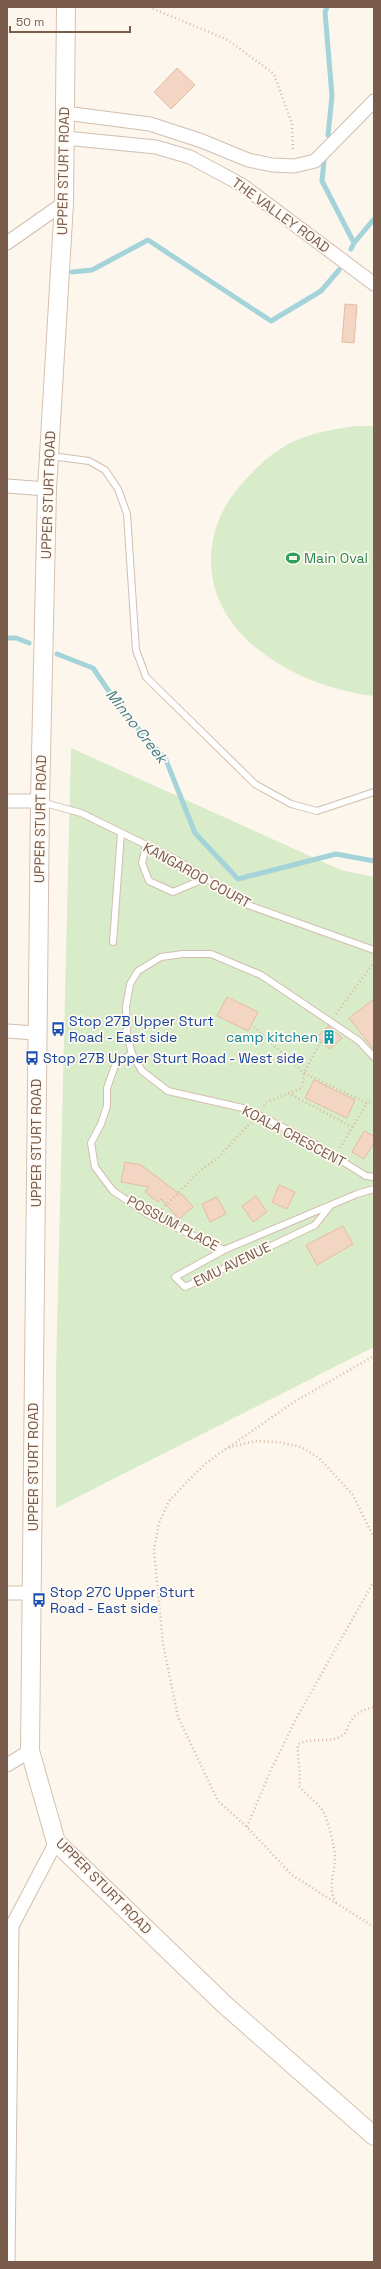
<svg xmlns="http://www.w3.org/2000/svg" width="381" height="2269" font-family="'Space Grotesk',sans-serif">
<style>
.green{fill:#d8ecc9}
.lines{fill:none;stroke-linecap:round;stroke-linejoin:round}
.stream{stroke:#a5d3da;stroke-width:5}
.building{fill:#f3d5c3;stroke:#e6bba3}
.service-casing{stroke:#d1beb0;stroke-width:8}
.minor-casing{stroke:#d1beb0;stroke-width:15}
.secondary-casing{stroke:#d6c0b0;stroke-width:20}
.path{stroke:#d9b8a5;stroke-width:2.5;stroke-dasharray:1 3;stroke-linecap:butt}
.service{stroke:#fff;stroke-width:6}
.minor{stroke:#fff;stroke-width:13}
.secondary{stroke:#fff;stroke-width:18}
.labels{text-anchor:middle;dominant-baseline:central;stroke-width:3.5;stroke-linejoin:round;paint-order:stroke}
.street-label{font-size:14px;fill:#7a5c4d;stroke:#fffaf3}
.leisure-label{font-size:14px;fill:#27864d;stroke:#fffaf3;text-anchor:start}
.transit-label{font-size:14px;fill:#164399;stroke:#fffaf3;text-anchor:start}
.culture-label{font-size:14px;fill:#0d838f;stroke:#fffaf3;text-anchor:end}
.water-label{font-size:15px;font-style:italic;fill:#437c86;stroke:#fffaf3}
</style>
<rect width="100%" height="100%" fill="#fdf6ec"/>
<g class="green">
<path d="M355,426H374V696C302,688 209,640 211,557C212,531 222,506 240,486C256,467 276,448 299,439C317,432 336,429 355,426Z"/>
<path d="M71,748L341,870L374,877V1347L56,1508V1371Z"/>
</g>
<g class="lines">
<g class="stream">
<path d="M327,7L325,12L332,96L328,135"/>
<path d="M324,161L322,181L354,243L351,249"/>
<path d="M354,243L374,219"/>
<path d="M72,272L92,270L148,240L271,321L321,291L339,270"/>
<path d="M7,638H16L29,643"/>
<path d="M57,654L93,668L121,709L166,760L195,833L238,879L336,854L374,861"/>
</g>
</g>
<g class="building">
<path d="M177,68L195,85L171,109L154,92Z"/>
<path d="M345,304L357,305L354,343L342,342Z"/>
<path d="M227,997L258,1012L248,1031L217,1016Z"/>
<path d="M374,999V1050L349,1018Z"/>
<path d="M328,1026L342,1038L330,1049L317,1037Z"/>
<path d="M314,1080L355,1100L347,1118L305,1098Z"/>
<path d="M364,1131L374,1136V1143L364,1159L352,1152Z"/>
<path d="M125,1162L141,1165L181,1195L182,1194L193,1207L179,1219L161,1199L158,1202L145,1192L149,1187L121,1182Z"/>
<path d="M279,1185L295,1192L287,1209L272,1202Z"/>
<path d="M256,1196L267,1212L253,1222L242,1206Z"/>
<path d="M217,1197L226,1214L210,1222L202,1204Z"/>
<path d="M343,1226L353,1244L317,1265L306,1245Z"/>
</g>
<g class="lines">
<defs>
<g id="service">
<path d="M51,456L89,461L105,470L118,489L127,514L136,650L146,677L255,784L291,804L317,811L374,792"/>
<path d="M41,802L81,813L177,860L248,905L374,950"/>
<path d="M146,845L142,863L149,881L173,892L206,878"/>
<path d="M113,942L121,833"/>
<path d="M132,1054L116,1063L107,1088V1106L101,1124L91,1143L95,1167L113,1191L149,1215L224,1250"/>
<path d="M374,1057L359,1041L261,975L211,954H183L161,957L138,971L130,984L126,1007L127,1034L132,1054L142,1071L168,1091L247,1109L308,1140L366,1176L374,1177"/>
<path d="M330,1206L315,1225L185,1287L175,1277L224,1250L357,1194L374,1189"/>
</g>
<g id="minor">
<path d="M65,113L150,124L202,141L248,160L272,165L294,166L315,161L374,101"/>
<path d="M65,138L156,147L190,157L242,185L374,284"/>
<path d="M7,243L64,203"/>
<path d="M7,486L47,489"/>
<path d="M7,801H40"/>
<path d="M7,1031L36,1033"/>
<path d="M7,1593H32"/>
<path d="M7,1765L30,1751"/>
<path d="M8,2262L12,1926L56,1842"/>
</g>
<path id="secondary" d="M66,7L64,203L47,489L40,801L30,1751L56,1842L225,2005L374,2136"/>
</defs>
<use href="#service" class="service-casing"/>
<use href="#minor" class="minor-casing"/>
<use href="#secondary" class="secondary-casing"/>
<g class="path">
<path d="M149,7L228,40L274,74L292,124L293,152"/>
<path d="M336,1014L374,962"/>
<path d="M254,1027L304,1073L367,1103L374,1101"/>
<path d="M288,1093L352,1127"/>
<path d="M264,1106L267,1102L302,1088L304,1073L321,1041"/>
<path d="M340,1148L367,1103"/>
<path d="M162,1209L201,1170L218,1158L251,1122"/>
<path d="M229,1447L294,1402L374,1356"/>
<path d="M374,1538L353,1495L319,1458L301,1447L278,1442L255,1441L227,1448L205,1464L186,1483L169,1501L159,1523L154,1550L163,1644L178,1717L218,1801L247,1827L292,1875L374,1927"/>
<path d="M247,1827L270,1772L296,1719L374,1581"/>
<path d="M336,1903C327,1887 335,1874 335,1857C335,1848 327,1814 320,1807C313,1799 305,1794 299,1786C301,1771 297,1758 298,1744C312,1737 331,1744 343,1735C346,1733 348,1728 349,1724C354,1714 364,1709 374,1707"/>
</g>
<use href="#service" class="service"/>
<use href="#minor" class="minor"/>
<use href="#secondary" class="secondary"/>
</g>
<defs>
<symbol id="stadium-bare" viewBox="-9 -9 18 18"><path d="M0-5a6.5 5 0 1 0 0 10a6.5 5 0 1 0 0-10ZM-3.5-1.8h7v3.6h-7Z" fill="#2e9e5b" stroke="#fffaf3" stroke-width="2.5" paint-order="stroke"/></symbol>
<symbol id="bus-bare" viewBox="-9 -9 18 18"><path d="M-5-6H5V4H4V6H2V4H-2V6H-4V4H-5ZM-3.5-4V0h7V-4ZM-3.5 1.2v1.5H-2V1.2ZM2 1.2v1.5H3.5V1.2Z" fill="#1a4fb4" stroke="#fffaf3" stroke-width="2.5" paint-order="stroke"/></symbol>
<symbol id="building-bare" viewBox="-9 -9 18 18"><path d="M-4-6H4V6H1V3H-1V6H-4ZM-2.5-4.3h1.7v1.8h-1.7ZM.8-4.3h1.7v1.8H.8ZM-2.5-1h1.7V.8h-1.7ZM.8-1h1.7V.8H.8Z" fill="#0f9aa8" stroke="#fffaf3" stroke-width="2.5" paint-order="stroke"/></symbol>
</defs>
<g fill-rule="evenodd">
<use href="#stadium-bare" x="283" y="548" width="20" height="20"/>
<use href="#bus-bare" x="48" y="1019" width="20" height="20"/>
<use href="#building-bare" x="319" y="1027" width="20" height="20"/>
<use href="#bus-bare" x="22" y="1048" width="20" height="20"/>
<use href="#bus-bare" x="29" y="1590" width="20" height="20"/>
</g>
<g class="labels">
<g class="street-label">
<text transform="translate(63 171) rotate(-89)">UPPER STURT ROAD</text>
<text transform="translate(281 215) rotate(36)">THE VALLEY ROAD</text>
<text transform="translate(48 495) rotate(-88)">UPPER STURT ROAD</text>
<text transform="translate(40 819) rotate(-89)">UPPER STURT ROAD</text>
<text transform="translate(197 875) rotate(29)">KANGAROO COURT</text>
<text transform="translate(294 1136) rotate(28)">KOALA CRESCENT</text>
<text transform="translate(36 1143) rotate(-90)">UPPER STURT ROAD</text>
<text transform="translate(173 1223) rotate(28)">POSSUM PLACE</text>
<text transform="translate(232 1264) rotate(-26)">EMU AVENUE</text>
<text transform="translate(33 1467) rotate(-90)">UPPER STURT ROAD</text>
<text transform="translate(104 1886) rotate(45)">UPPER STURT ROAD</text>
</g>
<g class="leisure-label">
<text x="304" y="558">Main Oval</text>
</g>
<g class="transit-label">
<text x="69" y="1021">Stop 27B Upper Sturt<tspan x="69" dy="16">Road - East side</tspan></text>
<text x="43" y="1058">Stop 27B Upper Sturt Road - West side</text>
<text x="50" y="1592">Stop 27C Upper Sturt<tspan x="50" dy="16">Road - East side</tspan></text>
</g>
<g class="culture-label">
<text x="318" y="1037">camp kitchen</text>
</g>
<g class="water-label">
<text transform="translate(137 726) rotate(52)">Minno Creek</text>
</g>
</g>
<rect width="381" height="2269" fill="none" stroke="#7a5c4d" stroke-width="16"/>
<path d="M10 26v6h120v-6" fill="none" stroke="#7a5c4d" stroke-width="2"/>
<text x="16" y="26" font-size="12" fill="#7a5c4d" stroke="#fffaf3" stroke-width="3" paint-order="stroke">50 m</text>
</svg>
